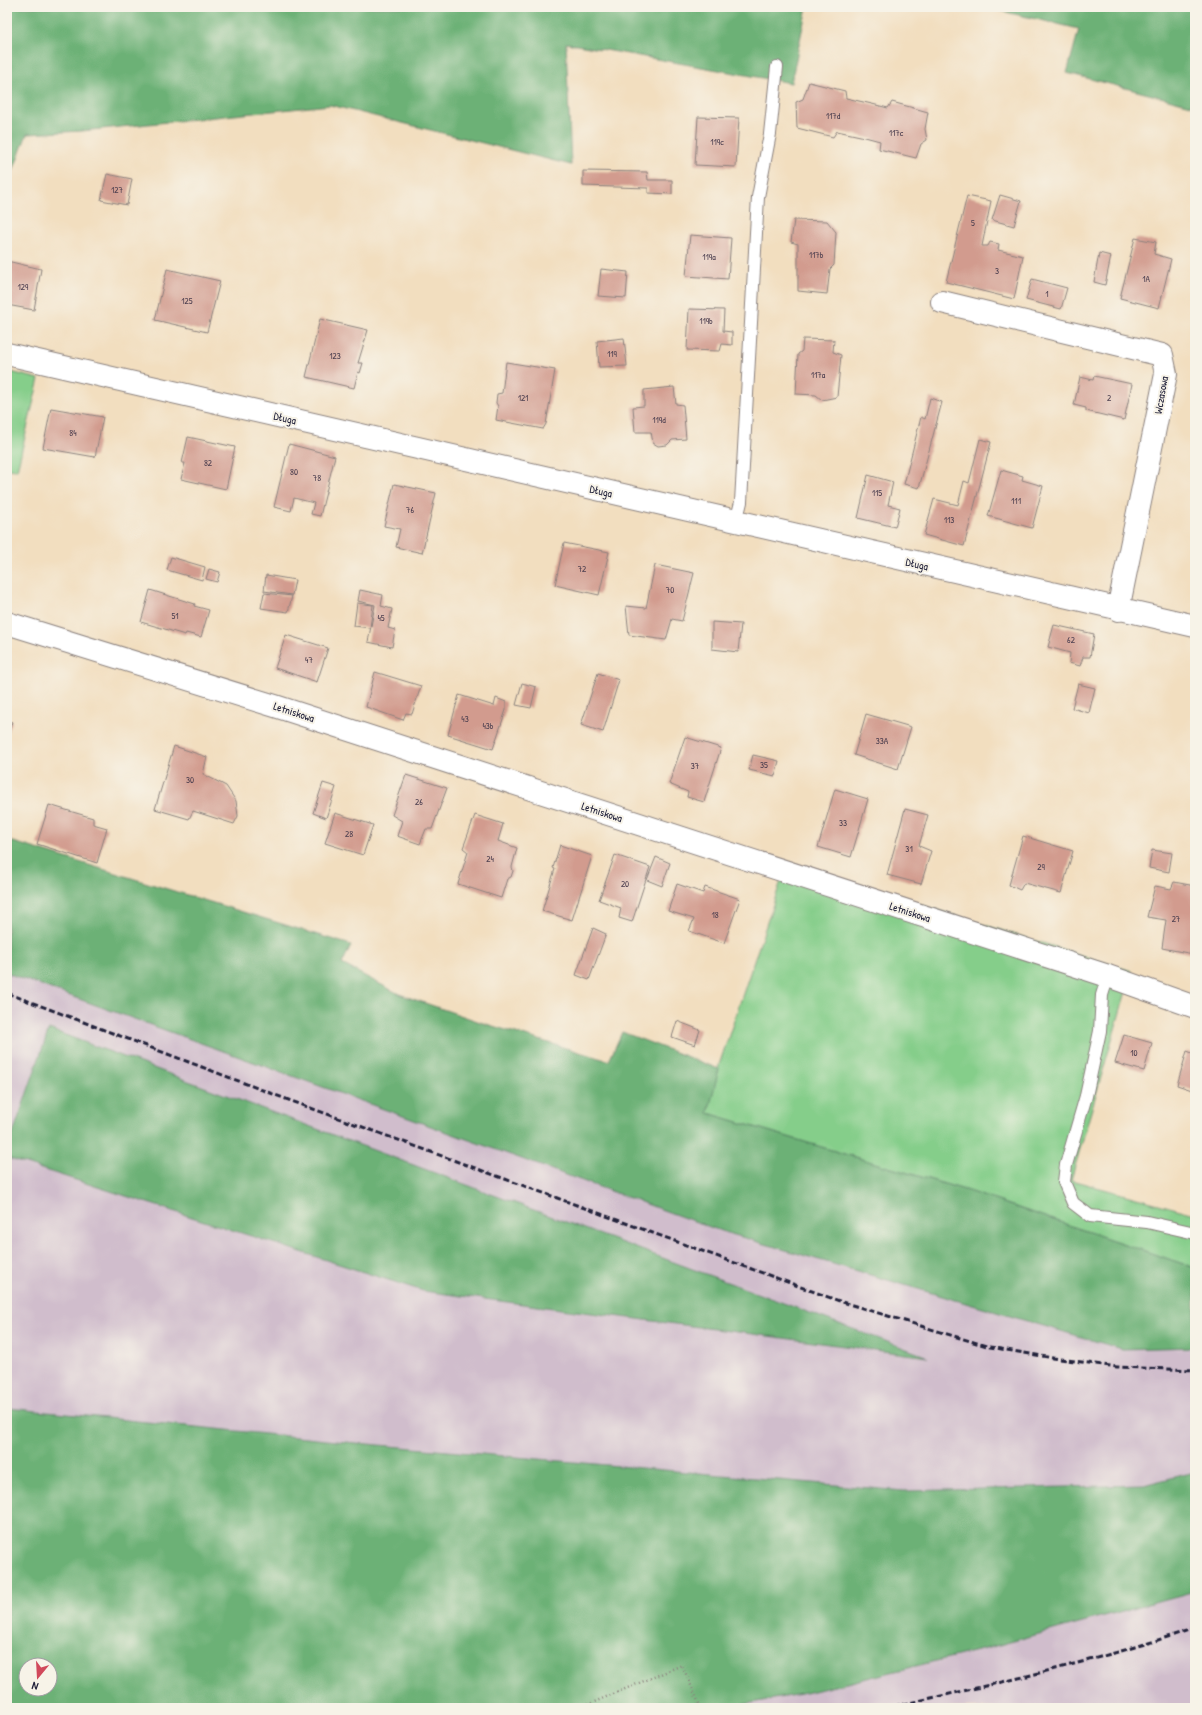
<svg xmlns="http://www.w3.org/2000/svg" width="1202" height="1715" font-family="'Patrick Hand',sans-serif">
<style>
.industrial{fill:#d0bdcc}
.green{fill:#85ce8a;stroke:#547862}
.forest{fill:#6cb176;stroke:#476a58;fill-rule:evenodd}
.building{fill:#d29b8e}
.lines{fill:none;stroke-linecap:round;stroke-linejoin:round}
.lane-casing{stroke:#8a807d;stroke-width:14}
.street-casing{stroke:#8a807d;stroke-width:24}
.path{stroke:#8a807d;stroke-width:2.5;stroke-dasharray:1 3;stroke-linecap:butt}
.lane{stroke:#fff;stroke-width:12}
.street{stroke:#fff;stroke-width:22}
.rail{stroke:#22223b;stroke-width:3;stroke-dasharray:6 3;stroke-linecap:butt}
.labels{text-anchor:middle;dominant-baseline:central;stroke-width:4;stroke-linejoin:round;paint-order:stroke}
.number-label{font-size:9px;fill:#4e4050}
.street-label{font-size:11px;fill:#22223b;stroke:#f7f3e8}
</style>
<rect width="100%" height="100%" fill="#f7f3e8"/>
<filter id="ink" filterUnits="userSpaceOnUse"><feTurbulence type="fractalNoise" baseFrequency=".025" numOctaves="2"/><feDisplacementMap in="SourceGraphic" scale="8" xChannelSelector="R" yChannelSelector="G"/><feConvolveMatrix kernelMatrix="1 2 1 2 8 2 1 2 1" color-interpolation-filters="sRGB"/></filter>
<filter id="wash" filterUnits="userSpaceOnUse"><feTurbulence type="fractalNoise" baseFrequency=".012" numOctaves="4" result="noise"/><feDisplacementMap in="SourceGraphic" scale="16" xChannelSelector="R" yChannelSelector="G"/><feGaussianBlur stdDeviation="0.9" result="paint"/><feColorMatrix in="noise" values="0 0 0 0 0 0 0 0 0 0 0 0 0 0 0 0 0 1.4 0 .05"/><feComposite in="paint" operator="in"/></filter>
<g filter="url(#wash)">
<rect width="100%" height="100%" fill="#f2debf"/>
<g class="industrial">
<path d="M7,973L721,1231L1122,1349L1195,1347V1472L1143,1485L904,1491L356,1443L7,1408V1158L423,1291L925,1357L49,1031L7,1151Z"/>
<path d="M1195,1591V1708H724L806,1693L981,1650Z"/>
</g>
<g class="green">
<path d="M7,371L39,379L17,470L7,469Z"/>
<path d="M787,863L1132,971L1071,1180L1195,1214V1268L968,1191L708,1113L719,1065Z"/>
</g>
<g class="forest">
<path d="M7,7H807L791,83L566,43L571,165L330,105L82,131L27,134L7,187Z"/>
<path d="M984,7H1195V106L1067,73L1079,29Z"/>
<path d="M7,840L351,945L342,964L399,994L486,1024L609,1061L622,1032L719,1069L708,1113L968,1191L1195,1268V1347L1122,1349L721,1231L7,973Z"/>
<path d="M49,1029L928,1357L423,1291L7,1158V1151Z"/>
<path d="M7,1408L356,1443L904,1491L1143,1485L1195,1472V1591L981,1650L806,1693L724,1708H7ZM26,1665H50V1689H26Z"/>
</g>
<g id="blocks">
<g class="building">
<path d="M809,82L845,91L846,98L872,104L888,108L892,102L928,112L925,129L927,140L921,144L916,158L879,149L880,141L865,137L837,131L833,137L797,128L796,102L803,99Z"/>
<path d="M698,117L739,118L736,167L695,165Z"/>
<path d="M583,171L647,172L648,180H672V194L648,193V188L583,186Z"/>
<path d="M107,174L132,179L127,205L101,200Z"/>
<path d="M1000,195L1021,201L1014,226L992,220Z"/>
<path d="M967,196L991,201L982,246H988L990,242L999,244L998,250L1023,256L1014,299L946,282Z"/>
<path d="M794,220L827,221L836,232L834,265L830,269L827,294L798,291V244L791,242Z"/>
<path d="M690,235L731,238L728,279L686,276Z"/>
<path d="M1135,238L1156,242L1154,254L1171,259L1159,308L1120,298Z"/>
<path d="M1099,253L1111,256L1105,285L1094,282Z"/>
<path d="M7,261L41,269L34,310L7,305Z"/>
<path d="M167,269L220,281L207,332L155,320Z"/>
<path d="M601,269L628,272L626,298L598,296Z"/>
<path d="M1032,279L1067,288L1061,309L1026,300Z"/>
<path d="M689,309L724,310L723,331L732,332V345L722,344L720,351L687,350Z"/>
<path d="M320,319L368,330L358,363H363L360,373L358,372L354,388L306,377Z"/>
<path d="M624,338L627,366L599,367L597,341Z"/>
<path d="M803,339L834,340L833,352L841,355L837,397L822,400L816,395L796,394L798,354L802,351Z"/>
<path d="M506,362L555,370L546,424L543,429L496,420L498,406L496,403L497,394L502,393Z"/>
<path d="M1094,376L1132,384L1124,420L1086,411V408L1074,405L1080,377L1093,380Z"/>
<path d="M674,387L676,404L683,405L686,439L672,440L667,445L658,446L653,443L651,432H635L633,407L644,406V390Z"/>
<path d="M930,398L942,402L919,488L904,484L921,417L925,419Z"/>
<path d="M51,408L103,417L95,457L43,448Z"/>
<path d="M188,437L235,447L226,489L181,479L185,463H182Z"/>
<path d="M980,439L991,442L964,546L924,535L934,499L958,505L964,481L969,483Z"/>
<path d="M289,444L335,456L320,516L311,514L314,503L294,498L291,511L274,507Z"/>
<path d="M1001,470L1023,476L1022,480L1043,486L1032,528L988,516Z"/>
<path d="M868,475L893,482L888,505L900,508L895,527L858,518Z"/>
<path d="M394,484L436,493L422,553L396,547L400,529L384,526Z"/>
<path d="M564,543L609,552L599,595L555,585Z"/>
<path d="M171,557L205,567L202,580L167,570Z"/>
<path d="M655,565L694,573L682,621L672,619L666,640L629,635L626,606L646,608Z"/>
<path d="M209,569L220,572L217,582L206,579Z"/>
<path d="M266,575L295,580L292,595L264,591Z"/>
<path d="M150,590L195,604L194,606L209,610L201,637L186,633L185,635L141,622Z"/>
<path d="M360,590L383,595L381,606L392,609L388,628L395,630L392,647L368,642L375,605L358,601Z"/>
<path d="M264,593L292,596L288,612L261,608Z"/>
<path d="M357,603L373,605L370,628L354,626Z"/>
<path d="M712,622L741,624L738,652L712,649Z"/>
<path d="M1054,625L1094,634L1090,657H1083L1080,666L1069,663L1070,653L1048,647Z"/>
<path d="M286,635L328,648L317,682L275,668Z"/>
<path d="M375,672L421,686L412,714L406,713L403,720L366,707Z"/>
<path d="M598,673L619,680L603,732L581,725Z"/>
<path d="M522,683L536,687L531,708L516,705Z"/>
<path d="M1078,684L1095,688L1089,713L1072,708Z"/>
<path d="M459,695L494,706L496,698L506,702V710L493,749L448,735Z"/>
<path d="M866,714L911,727L898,769L854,755Z"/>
<path d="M7,720L12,722L7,736Z"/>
<path d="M685,737L721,748L704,802L687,797L688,792L669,784Z"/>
<path d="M174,746L207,757L203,774L226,786L236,801L238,816L234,824L193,811L189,819L155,809Z"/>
<path d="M753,755L779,761L775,776L749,770Z"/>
<path d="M406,775L447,788L432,829H426L420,844L397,836L402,821L392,815Z"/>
<path d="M323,783L336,787L326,818L313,813Z"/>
<path d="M835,789L868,799L851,857L818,847Z"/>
<path d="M49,805L93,818V824L107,828L97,863L37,844Z"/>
<path d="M905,809L928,815L919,846L931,851L921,884L887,875Z"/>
<path d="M335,813L373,825L363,855L325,843Z"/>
<path d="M475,815L503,824L498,841L517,848L512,867L513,871L511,877L507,879L501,898L458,884L468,852L463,848Z"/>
<path d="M1023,836L1073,851L1061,893L1024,883L1020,890L1009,885Z"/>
<path d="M560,845L592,856L572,920L542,911L555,869L553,868Z"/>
<path d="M1152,850L1172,853L1169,872L1149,868Z"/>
<path d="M615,855L650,867L632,922L619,918L621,908L599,900Z"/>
<path d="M656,857L670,863L662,886L647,880Z"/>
<path d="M1174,882L1195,886V948L1193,954L1162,948L1166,920L1147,917L1155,886L1171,889Z"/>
<path d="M677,884L703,893L705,887L740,899L724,943L689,931L694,919L668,911Z"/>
<path d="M593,928L606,934L589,980L576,975Z"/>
<path d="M677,1021L700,1030L695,1045L672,1037Z"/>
<path d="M1124,1035L1152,1043L1144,1071L1115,1063Z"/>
<path d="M1187,1051L1195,1054V1091L1177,1085Z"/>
</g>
</g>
</g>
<g filter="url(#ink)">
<use href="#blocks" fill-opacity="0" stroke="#8a807d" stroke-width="1"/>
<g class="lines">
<defs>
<g id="lane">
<path d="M736,522L741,502L758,197L770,134L777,67"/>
<path d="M1108,976L1102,995L1100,1031L1086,1096L1066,1165L1064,1182L1073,1203L1090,1216L1147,1222L1195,1233"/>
</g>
<g id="street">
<path d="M942,302L1162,355L1166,374L1118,610"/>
<path d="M7,354L1195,626"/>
<path d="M7,623L275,706L1108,976L1195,1007"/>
</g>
</defs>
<use href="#lane" class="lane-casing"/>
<use href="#street" class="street-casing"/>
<path class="path" d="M580,1708L682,1665L701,1708"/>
<use href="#lane" class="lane"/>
<use href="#street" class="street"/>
<g class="rail">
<path d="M7,993L286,1099L842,1302L990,1347L1053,1358L1117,1367L1195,1370"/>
<path d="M885,1708C989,1686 1094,1662 1195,1628"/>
</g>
</g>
</g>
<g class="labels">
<g class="number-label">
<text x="833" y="116">117d</text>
<text x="896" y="133">117c</text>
<text x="717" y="142">119c</text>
<text x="117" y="190">127</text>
<text x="973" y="223">5</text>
<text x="816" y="255">117b</text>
<text x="709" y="257">119a</text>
<text x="997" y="271">3</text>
<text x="1146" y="279">1A</text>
<text x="23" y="287">129</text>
<text x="1047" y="294">1</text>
<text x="187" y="301">125</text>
<text x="706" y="321">119b</text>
<text x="612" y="354">119</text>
<text x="335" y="356">123</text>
<text x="818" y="375">117a</text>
<text x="523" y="398">121</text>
<text x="1109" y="398">2</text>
<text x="659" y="420">119d</text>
<text x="73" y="433">84</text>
<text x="208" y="463">82</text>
<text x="294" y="472">80</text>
<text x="317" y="478">78</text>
<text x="877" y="493">115</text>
<text x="1016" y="501">111</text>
<text x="410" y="510">76</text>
<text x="949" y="520">113</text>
<text x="582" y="569">72</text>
<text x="670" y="590">70</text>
<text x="175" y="616">51</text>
<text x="381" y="618">45</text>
<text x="1071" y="640">62</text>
<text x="309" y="660">47</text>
<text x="465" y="719">43</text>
<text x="488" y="726">43b</text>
<text x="882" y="741">33A</text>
<text x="764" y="765">35</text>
<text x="695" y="766">37</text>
<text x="190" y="780">30</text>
<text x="419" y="802">26</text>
<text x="843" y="823">33</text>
<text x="349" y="834">28</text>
<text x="909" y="849">31</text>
<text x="490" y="859">24</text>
<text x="1041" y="867">29</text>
<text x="625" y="884">20</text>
<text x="715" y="915">18</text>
<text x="1176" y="919">27</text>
<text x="1134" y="1053">10</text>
</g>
<g class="street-label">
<text transform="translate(1161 395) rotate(-80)">Wczasowa</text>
<text transform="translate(285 418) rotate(13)">Długa</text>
<text transform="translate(601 491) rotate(13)">Długa</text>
<text transform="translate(917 564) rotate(13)">Długa</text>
<text transform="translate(294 712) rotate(18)">Letniskowa</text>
<text transform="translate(602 812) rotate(18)">Letniskowa</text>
<text transform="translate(910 912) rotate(18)">Letniskowa</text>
</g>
</g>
<rect width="1202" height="1715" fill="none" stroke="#f7f3e8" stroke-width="24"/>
<g transform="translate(38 1677) rotate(198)"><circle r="19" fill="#f7f3e8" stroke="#a29fa3"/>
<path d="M0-3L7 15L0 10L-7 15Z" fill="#d1495b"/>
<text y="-6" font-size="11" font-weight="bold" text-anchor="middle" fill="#22223b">N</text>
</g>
</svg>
